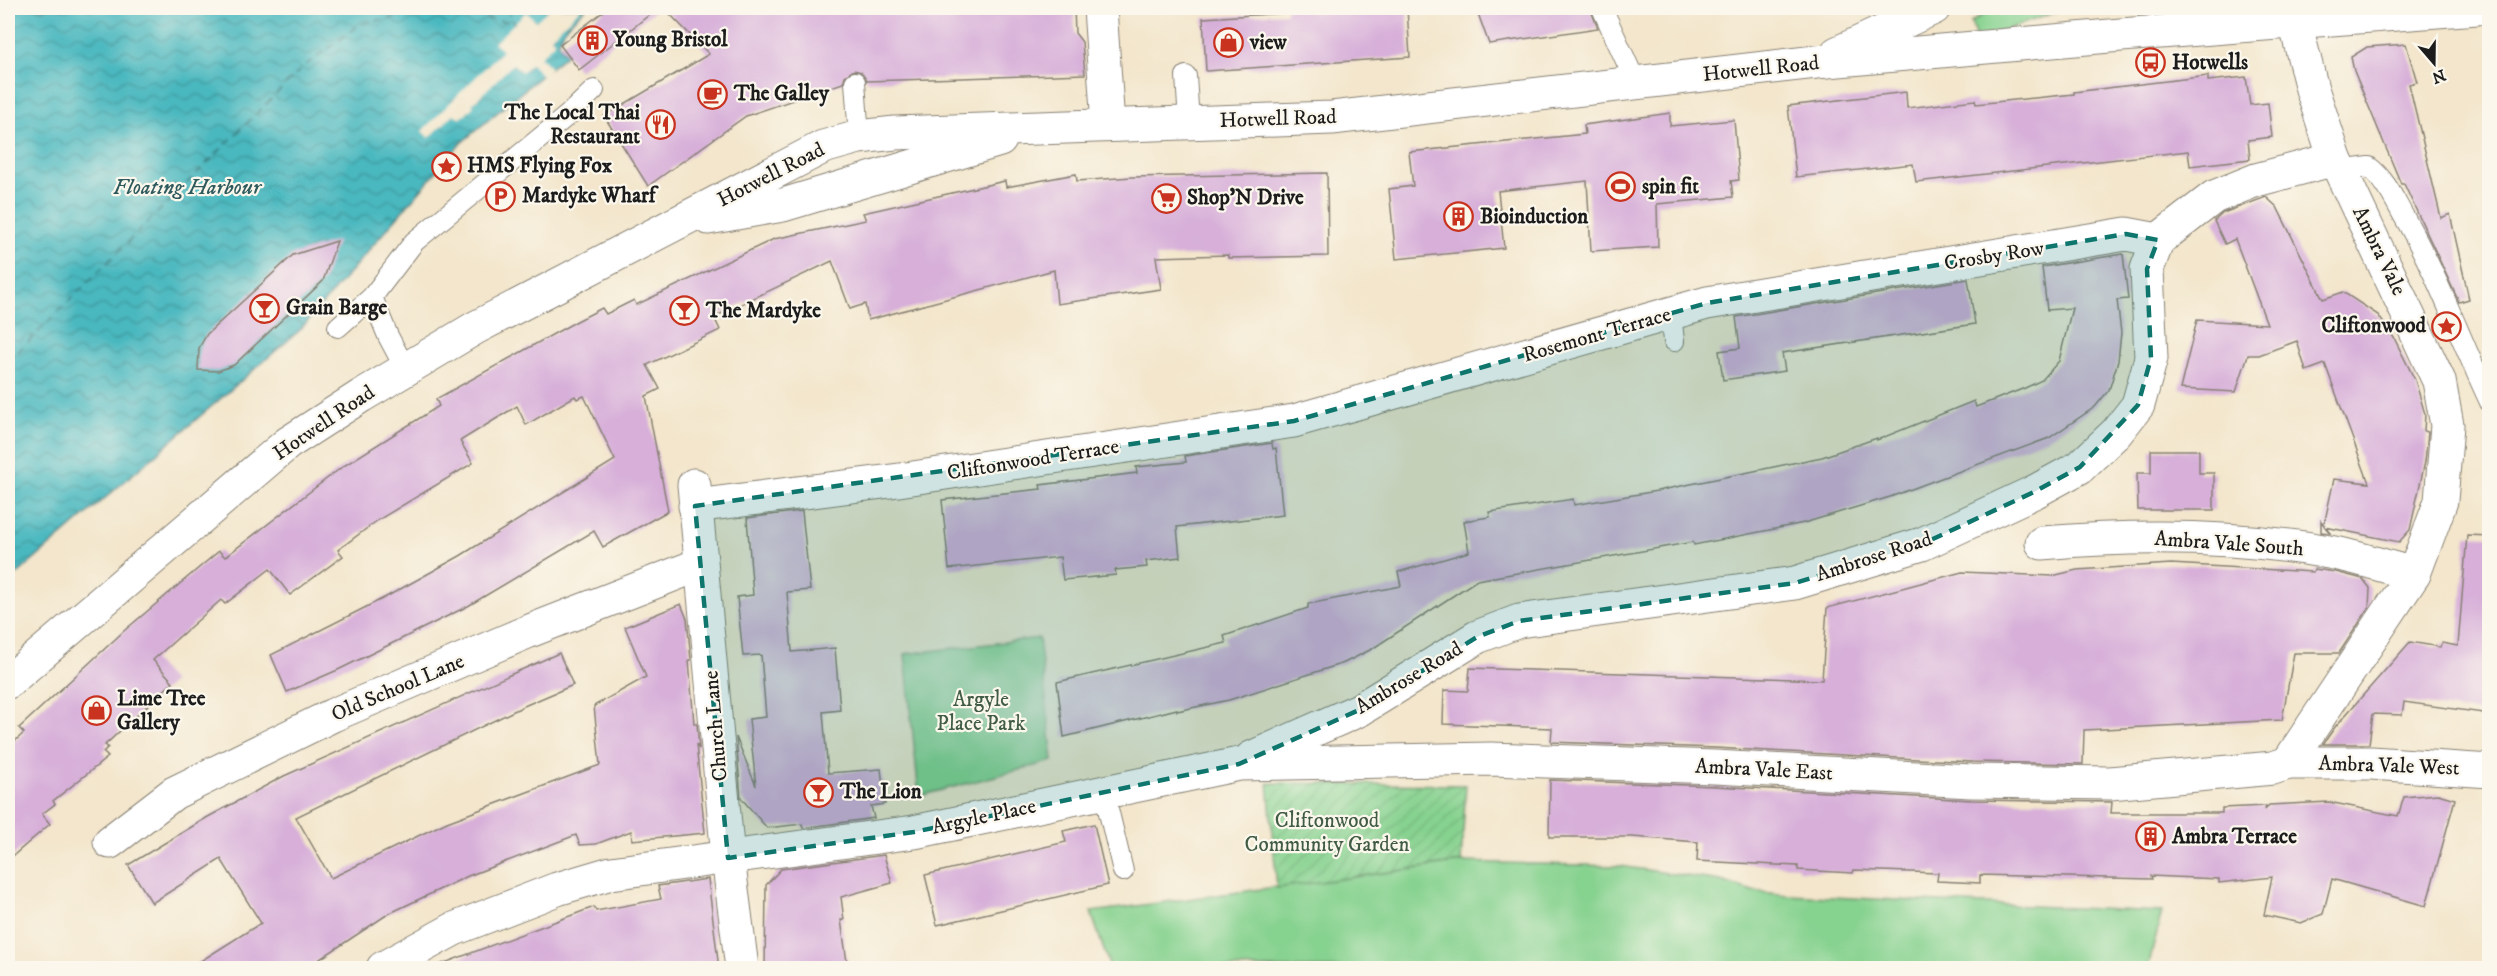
<svg xmlns="http://www.w3.org/2000/svg" width="2497" height="976" font-family="'IM FELL DW Pica',serif">
<style>
.green{fill:#86d28f;stroke:#517756;stroke-width:1.5}
.garden{fill:url(#garden-furrows);stroke:#517756;stroke-width:1.5}
.water{fill:url(#water-waves);stroke:#326a6e;stroke-width:1.5}
.pier{fill:#f3e6cc}
.lines{fill:none;stroke-linecap:round;stroke-linejoin:round}
.ferry{stroke:#2e5a5d;stroke-width:1.5;stroke-dasharray:8 6;stroke-linecap:butt}
.building{fill:#d7afd9}
.service-casing{stroke:#888174;stroke-width:22}
.minor-casing{stroke:#888174;stroke-width:35}
.primary-casing{stroke:#888174;stroke-width:35}
.service{stroke:#fff;stroke-width:20}
.minor{stroke:#fff;stroke-width:33}
.primary{stroke:#fff;stroke-width:33}
.marked{fill:#0f766e;fill-opacity:0.2;stroke:#0f766e;stroke-width:4.5;stroke-dasharray:12 8;stroke-linejoin:round}
.labels{text-anchor:middle;dominant-baseline:central;stroke-width:4.5;stroke-linejoin:round;paint-order:stroke}
.poi-label{font-size:21px;font-weight:bold;fill:#1c1c1c;stroke:#fbf7ec;text-anchor:start}
.street-label{font-size:21px;fill:#1c1c1c;stroke:#fbf7ec}
.park-label{font-size:21px;fill:#415c44;stroke:#fbf7ec}
.water-label{font-size:22px;font-style:italic;fill:#2e5a5d;stroke:#fbf7ec}
</style>
<defs>
<pattern id="garden-furrows" width="10" height="10" patternUnits="userSpaceOnUse" patternTransform="scale(1.5)"><rect width="10" height="10" fill="#86d28f"/><path d="M-1 1l2-2M0 10L10 0M9 11l2-2" fill="none" stroke="#73b47b"/></pattern>
<pattern id="water-waves" width="16" height="10" patternUnits="userSpaceOnUse" patternTransform="scale(1.5)"><rect width="16" height="10" fill="#49b8bf"/><path d="M0 5q4-4 8 0t8 0" fill="none" stroke="#3c959a"/></pattern>
</defs>
<rect width="100%" height="100%" fill="#fbf7ec"/>
<filter id="ink" filterUnits="userSpaceOnUse"><feTurbulence type="fractalNoise" baseFrequency=".0167" numOctaves="2"/><feDisplacementMap in="SourceGraphic" scale="12" xChannelSelector="R" yChannelSelector="G"/><feConvolveMatrix kernelMatrix="1 2 1 2 8 2 1 2 1" color-interpolation-filters="sRGB"/></filter>
<filter id="wash" filterUnits="userSpaceOnUse"><feTurbulence type="fractalNoise" baseFrequency=".008" numOctaves="4" result="noise"/><feDisplacementMap in="SourceGraphic" scale="24" xChannelSelector="R" yChannelSelector="G"/><feGaussianBlur stdDeviation="1.35" result="paint"/><feColorMatrix in="noise" values="0 0 0 0 0 0 0 0 0 0 0 0 0 0 0 0 0 1.4 0 .05"/><feComposite in="paint" operator="in"/></filter>
<g filter="url(#wash)">
<rect width="100%" height="100%" fill="#f3e6cc"/>
<g class="green">
<path d="M1995,8H2067L1994,34L1976,38L1971,22Z"/>
<path d="M1039,638L1053,761L919,796L905,654Z"/>
<path d="M1461,862L1620,866L1721,881L1753,891L1787,895L2162,912L2148,968H1110L1091,912Z"/>
</g>
<path class="garden" d="M1268,783L1466,785L1461,862L1277,888Z"/>
<path class="water" d="M8,8H586L567,25L558,43L567,54L461,143L300,330L8,582Z"/>
<path class="pier" d="M550,8H581L551,37L555,42L540,57L551,68L543,76L531,64L522,72L513,64L472,104L474,106L460,119L454,114L429,138L422,131L502,51L494,43L526,12L536,21Z"/>
<g class="lines">
<g class="ferry">
<path d="M506,8L514,22"/>
<path d="M8,362L302,68L361,24L433,9L515,23"/>
</g>
</g>
<g id="blocks">
<g class="building">
<path d="M608,8H658L579,70L560,45Z"/>
<path d="M664,8H1074L1075,33L1082,42L1085,74L867,81L861,72L854,70L845,76L843,83L746,116L648,186L604,116L709,54Z"/>
<path d="M1286,8H1407L1410,57L1206,71L1203,18L1286,13Z"/>
<path d="M1476,8H1590L1598,28L1489,44Z"/>
<path d="M2406,44L2417,82L2409,84L2441,218L2450,214L2469,299L2459,302L2404,184H2401L2354,71L2351,57L2367,47Z"/>
<path d="M2208,76V81L2246,77L2250,105L2268,103L2272,137L2248,140L2250,159L2190,166L2188,151L1916,182L1913,164L1796,177L1788,106L1906,92L1907,108L1975,100L1976,104L2074,94V92Z"/>
<path d="M1670,113V126L1734,120L1739,180L1731,181L1733,197L1657,204L1658,247L1591,251L1587,181L1498,191L1504,248L1396,259L1389,189L1413,186L1409,152L1585,134L1584,125Z"/>
<path d="M1327,173L1328,256L1228,258V255L1156,257L1161,289L1057,304L1054,270L868,320L865,304L850,309L832,261L714,317L720,330L647,365L660,389L646,396L668,511L603,547L594,531L468,606L340,669L287,692L271,655L386,597L460,556L615,460L584,396L577,399L575,396L526,425L517,406L460,441L473,463L378,520L338,550L343,556L290,595L270,569L225,604L221,600L180,636L153,660L173,682L105,745L108,747L103,752L108,757L53,801L55,804L42,814L50,824L8,860V747L24,733L19,728L125,630L219,551L225,557L342,467L439,406L436,399L577,321L602,308L606,314L634,300L636,305L774,239L866,220L863,213L1005,181L1006,187L1076,174L1077,181L1132,177Z"/>
<path d="M2266,197L2277,207L2323,299L2343,292L2378,315L2394,338L2415,380L2425,414L2424,431L2428,432L2425,462L2410,530L2399,542L2325,527L2330,533L2321,532V521L2324,525L2334,479L2369,483L2325,364L2306,371L2297,341L2259,355H2248L2236,392L2180,389L2197,320L2267,324L2235,239L2225,244L2214,221L2223,213Z"/>
<path d="M337,241L323,281L234,365L218,371L198,370L199,348L207,334L293,255Z"/>
<path d="M2123,254L2128,299L2117,300L2121,333L2118,361L2109,390L2095,407L2049,438L1890,497L1804,523L1694,545L1693,542L1477,580L1372,649L1344,663L1229,700L1177,711V709L1064,737L1057,682L1226,643L1224,636L1308,608V604L1401,586L1398,572L1469,552L1464,521L1490,517L1489,512L1573,499L1574,505L1657,491L1822,457L1877,438V440L1974,401L1976,407L2025,388L2042,380L2059,361L2072,308L2047,310L2042,267Z"/>
<path d="M1968,279L1975,324L1782,353L1785,371L1723,380L1719,351L1740,348L1736,317Z"/>
<path d="M1272,443L1273,449L1276,448L1283,515L1177,527L1180,557L1146,561L1147,567L1115,570L1116,575L1063,580L1060,557L949,569L942,500L1041,489L1040,485L1137,473L1136,467L1186,462L1185,456Z"/>
<path d="M2151,450H2199V473H2214V510H2138L2137,473H2151Z"/>
<path d="M802,511L810,590L787,592L792,652L835,648L840,710L823,712L828,773L881,769L885,804L871,806L874,818L803,828L802,824L767,828L741,798L736,737L756,786L749,719L766,717L761,655L743,656L737,597L753,595L747,518Z"/>
<path d="M2467,535L2490,536V714L2404,702L2402,715L2373,714L2369,744H2323L2335,727L2410,642L2440,647L2442,643L2458,646Z"/>
<path d="M2171,564L2313,572L2314,569L2336,572L2363,579L2370,588L2369,608L2339,653H2294L2282,720L2084,730L2083,764L1972,762L1716,748L1551,742L1552,728L1443,724L1444,690L1468,691L1470,668L1822,680L1827,608L1962,572L2052,576L2077,570Z"/>
<path d="M681,604L687,619L691,660H689L694,724H697L699,749L696,744L705,833L632,840L631,831L596,844L580,845L576,835L468,876L388,914L305,969H188L261,923L221,859L152,903L128,865L208,817L284,776L559,653L573,685L524,706L296,817L331,878L447,822L600,765L594,706L646,677L625,627Z"/>
<path d="M1550,780L1714,786L1971,800L2112,802L2111,813H2222V808L2266,806L2265,810L2269,805L2329,802L2398,816L2404,797L2438,794L2455,799L2426,906L2332,879L2323,914L2301,923L2264,915L2272,877L2219,883V879L2151,876L2152,879L1980,875V883L1937,881L1938,873L1854,870L1853,873L1798,870V866L1697,861L1698,842L1632,837H1549Z"/>
<path d="M1094,824L1108,885L937,925L925,875L1066,842L1063,831Z"/>
<path d="M884,855L892,883L841,897L844,920H841L848,969H765L766,885L781,869Z"/>
<path d="M708,879L719,969H439V965L594,907L596,911L661,899L658,886Z"/>
</g>
</g>
</g>
<g filter="url(#ink)">
<use href="#blocks" fill-opacity="0" stroke="#888174" stroke-width="1.5"/>
<g class="lines">
<defs>
<g id="service">
<path d="M1602,8L1636,83"/>
<path d="M1186,76L1189,122"/>
<path d="M855,82L859,137"/>
<path d="M2340,171L2369,167C2385,179 2393,197 2403,215C2438,275 2460,339 2490,402"/>
<path d="M372,297L388,336L406,370"/>
<path d="M1671,314L1674,341"/>
<path d="M338,327L372,297L414,242L568,115L594,90"/>
<path d="M1104,792L1123,871"/>
</g>
<g id="minor">
<path d="M1100,8L1108,125"/>
<path d="M694,485L728,858L742,968"/>
<path d="M695,506L899,480L1294,421L1707,303L2126,234L2158,240"/>
<path d="M2042,543C2137,535 2235,535 2329,552C2358,557 2386,567 2414,574"/>
<path d="M1251,758L1359,710L1477,637L1519,621L1795,583L1922,544L2034,492L2080,467L2116,433L2138,405L2151,358L2147,269L2158,240L2214,197L2256,180L2335,159"/>
<path d="M2288,763L2414,574L2441,501L2447,425L2439,381L2335,159L2312,89L2295,22"/>
<path d="M110,842L174,793L333,715L527,632L701,564"/>
<path d="M383,968L454,929L557,889L611,873L914,832L1239,764L1491,759L1715,767L1971,781L2110,783L2273,768L2288,763H2371L2490,771"/>
</g>
<g id="primary">
<path d="M1837,53L1934,8"/>
<path d="M708,218L783,205L1000,140"/>
<path d="M8,682L288,443L361,396L475,328L823,147L859,137L895,133L1332,118L1816,62L2121,35L2477,8"/>
</g>
</defs>
<use href="#service" class="service-casing"/>
<use href="#minor" class="minor-casing"/>
<use href="#primary" class="primary-casing"/>
<use href="#service" class="service"/>
<use href="#minor" class="minor"/>
<use href="#primary" class="primary"/>
</g>
</g>
<path class="marked" d="M2126,234L2158,240L2147,269L2151,358L2138,405L2080,467L2034,492L1922,544L1795,583L1519,621L1477,637L1359,710L1239,764L914,832L728,858L695,506L1294,421L1707,303Z"/>
<defs>
<symbol id="building-ring" viewBox="-11 -11 22 22"><circle r="9.5" fill="#fbf7ec" stroke="#c8321e" stroke-width="1.5"/><path d="M-4-6H4V6H1V3H-1V6H-4ZM-2.5-4.3h1.7v1.8h-1.7ZM.8-4.3h1.7v1.8H.8ZM-2.5-1h1.7V.8h-1.7ZM.8-1h1.7V.8H.8Z" fill="#c8321e"/></symbol>
<symbol id="shop-ring" viewBox="-11 -11 22 22"><circle r="9.5" fill="#fbf7ec" stroke="#c8321e" stroke-width="1.5"/><path d="M-5-2.5h2.3a2.7 3.5 0 0 1 5.4 0H5L5.5 6h-11ZM-1.5-2.5h3a1.5 2.3 0 0 0-3 0Z" fill="#c8321e"/></symbol>
<symbol id="bus-ring" viewBox="-11 -11 22 22"><circle r="9.5" fill="#fbf7ec" stroke="#c8321e" stroke-width="1.5"/><path d="M-5-6H5V4H4V6H2V4H-2V6H-4V4H-5ZM-3.5-4V0h7V-4ZM-3.5 1.2v1.5H-2V1.2ZM2 1.2v1.5H3.5V1.2Z" fill="#c8321e"/></symbol>
<symbol id="cafe-ring" viewBox="-11 -11 22 22"><circle r="9.5" fill="#fbf7ec" stroke="#c8321e" stroke-width="1.5"/><path d="M-5.5-4.5H6V0H3Q3 3.5 0 3.5H-2.5Q-5.5 3.5-5.5 0ZM3-3.2v2h1.7v-2ZM-6 4.5H4V6H-6Z" fill="#c8321e"/></symbol>
<symbol id="restaurant-ring" viewBox="-11 -11 22 22"><circle r="9.5" fill="#fbf7ec" stroke="#c8321e" stroke-width="1.5"/><path d="M-5-6h1v4h1v-4h1v4h1v-4h1v5L-1.5 .5V6h-2V.5L-5-1ZM5-6V6H3V1.5H1.5Q1.5-4 5-6Z" fill="#c8321e"/></symbol>
<symbol id="sight-ring" viewBox="-11 -11 22 22"><circle r="9.5" fill="#fbf7ec" stroke="#c8321e" stroke-width="1.5"/><path d="M0-6L1.8-2.2L6-1.7L2.9 1.2L3.7 5.4L0 3.3L-3.7 5.4L-2.9 1.2L-6-1.7L-1.8-2.2Z" fill="#c8321e"/></symbol>
<symbol id="stadium-ring" viewBox="-11 -11 22 22"><circle r="9.5" fill="#fbf7ec" stroke="#c8321e" stroke-width="1.5"/><path d="M0-5a6.5 5 0 1 0 0 10a6.5 5 0 1 0 0-10ZM-3.5-1.8h7v3.6h-7Z" fill="#c8321e"/></symbol>
<symbol id="parking-ring" viewBox="-11 -11 22 22"><circle r="9.5" fill="#fbf7ec" stroke="#c8321e" stroke-width="1.5"/><path d="M-3.5-5.5H1a3.5 3.5 0 0 1 0 7H-1V5.5H-3.5ZM-1-3.4V-.6H.8a1.4 1.4 0 0 0 0-2.8Z" fill="#c8321e"/></symbol>
<symbol id="supermarket-ring" viewBox="-11 -11 22 22"><circle r="9.5" fill="#fbf7ec" stroke="#c8321e" stroke-width="1.5"/><path d="M-6-5.5h2.5l.6 2H6L4.5 2H-2.5L-4.4-4H-6ZM-1.5 3.2a1.3 1.3 0 1 0 .1 0ZM3 3.2a1.3 1.3 0 1 0 .1 0Z" fill="#c8321e"/></symbol>
<symbol id="bar-ring" viewBox="-11 -11 22 22"><circle r="9.5" fill="#fbf7ec" stroke="#c8321e" stroke-width="1.5"/><path d="M-6-5H6L.8 .8V4.5H3.5V6h-7V4.5H-.8V.8Z" fill="#c8321e"/></symbol>
</defs>
<g fill-rule="evenodd">
<use href="#building-ring" x="576" y="24" width="33" height="33"/>
<use href="#shop-ring" x="1212" y="26" width="33" height="33"/>
<use href="#bus-ring" x="2134" y="46" width="33" height="33"/>
<use href="#cafe-ring" x="696" y="78" width="33" height="33"/>
<use href="#restaurant-ring" x="644" y="108" width="33" height="33"/>
<use href="#sight-ring" x="430" y="150" width="33" height="33"/>
<use href="#stadium-ring" x="1604" y="170" width="33" height="33"/>
<use href="#parking-ring" x="484" y="180" width="33" height="33"/>
<use href="#supermarket-ring" x="1150" y="182" width="33" height="33"/>
<use href="#building-ring" x="1442" y="200" width="33" height="33"/>
<use href="#bar-ring" x="248" y="292" width="33" height="33"/>
<use href="#bar-ring" x="668" y="294" width="33" height="33"/>
<use href="#sight-ring" x="2430" y="310" width="33" height="33"/>
<use href="#shop-ring" x="80" y="694" width="33" height="33"/>
<use href="#bar-ring" x="802" y="776" width="33" height="33"/>
<use href="#building-ring" x="2134" y="820" width="33" height="33"/>
</g>
<g class="labels">
<g class="poi-label">
<text x="613" y="40">Young Bristol</text>
<text x="1250" y="43">view</text>
<text x="2172" y="63">Hotwells</text>
<text x="734" y="94">The Galley</text>
<text x="640" y="113" text-anchor="end">The Local Thai<tspan x="640" dy="24">Restaurant</tspan></text>
<text x="467" y="166">HMS Flying Fox</text>
<text x="1642" y="187">spin fit</text>
<text x="522" y="196">Mardyke Wharf</text>
<text x="1187" y="198">Shop'N Drive</text>
<text x="1480" y="217">Bioinduction</text>
<text x="286" y="308">Grain Barge</text>
<text x="706" y="311">The Mardyke</text>
<text x="2426" y="326" text-anchor="end">Cliftonwood</text>
<text x="117" y="699">Lime Tree<tspan x="117" dy="24">Gallery</tspan></text>
<text x="840" y="792">The Lion</text>
<text x="2172" y="837">Ambra Terrace</text>
</g>
<g class="street-label">
<text transform="translate(1761 69) rotate(-6)">Hotwell Road</text>
<text transform="translate(1278 119) rotate(-2)">Hotwell Road</text>
<text transform="translate(771 175) rotate(-27)">Hotwell Road</text>
<text transform="translate(2379 251) rotate(64)">Ambra Vale</text>
<text transform="translate(1994 256) rotate(-9)">Crosby Row</text>
<text transform="translate(1597 335) rotate(-16)">Rosemont Terrace</text>
<text transform="translate(324 423) rotate(-34)">Hotwell Road</text>
<text transform="translate(1033 460) rotate(-9)">Cliftonwood Terrace</text>
<text transform="translate(2229 544) rotate(4)">Ambra Vale South</text>
<text transform="translate(1874 557) rotate(-18)">Ambrose Road</text>
<text transform="translate(1409 678) rotate(-31)">Ambrose Road</text>
<text transform="translate(398 688) rotate(-23)">Old School Lane</text>
<text transform="translate(716 726) rotate(-95)">Church Lane</text>
<text transform="translate(2389 766) rotate(2)">Ambra Vale West</text>
<text transform="translate(1764 770) rotate(3)">Ambra Vale East</text>
<text transform="translate(984 817) rotate(-12)">Argyle Place</text>
</g>
<g class="park-label">
<text x="981" y="700">Argyle<tspan x="981" dy="24">Place Park</tspan></text>
<text x="1327" y="821">Cliftonwood<tspan x="1327" dy="24">Community Garden</tspan></text>
</g>
<g class="water-label">
<text x="187" y="187">Floating Harbour</text>
</g>
</g>
<rect width="2497" height="976" fill="none" stroke="#fbf7ec" stroke-width="30"/>
<g transform="translate(2434 63) rotate(160)" stroke="#fbf7ec" stroke-width="4.5" paint-order="stroke">
<path d="M0-4.5L10 22L0 15L-10 22Z" fill="#1c1c1c"/>
<text y="-9" font-size="16" font-weight="bold" text-anchor="middle" fill="#1c1c1c">N</text>
</g>
</svg>
